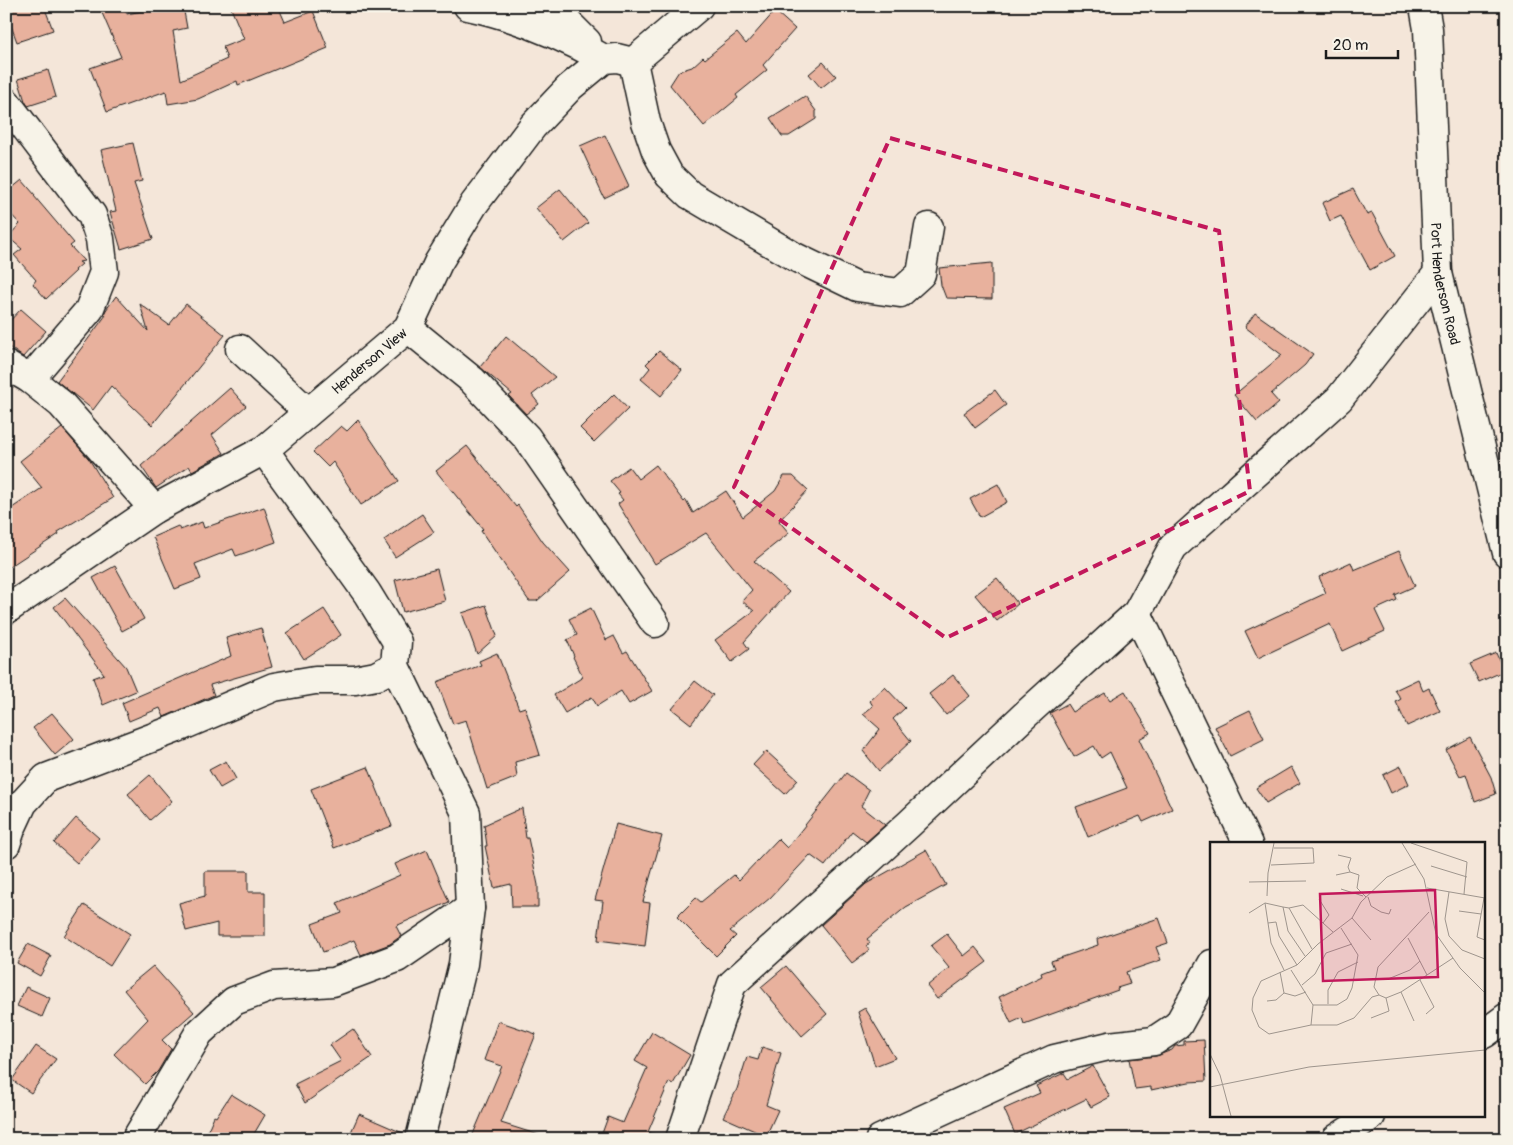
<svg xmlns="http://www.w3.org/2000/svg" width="1513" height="1145" font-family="Pangolin,sans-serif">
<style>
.building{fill:#e8b19d;stroke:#1c1c1c}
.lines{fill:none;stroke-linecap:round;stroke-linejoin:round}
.minor-casing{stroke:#1c1c1c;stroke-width:31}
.minor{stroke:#f7f3e8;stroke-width:28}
.marked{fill:none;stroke:#c2185b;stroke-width:4;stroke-dasharray:10 6;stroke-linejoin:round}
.labels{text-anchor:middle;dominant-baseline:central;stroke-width:5;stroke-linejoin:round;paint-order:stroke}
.street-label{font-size:14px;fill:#1c1c1c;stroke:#f7f3e8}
.inset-road{fill:none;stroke:#9e958d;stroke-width:1}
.view{fill:#c2185b;fill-opacity:0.15;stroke:#c2185b;stroke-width:2.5}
.inset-edge{fill:none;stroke:#1c1c1c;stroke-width:2.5}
</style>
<rect width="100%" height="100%" fill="#f4e6d9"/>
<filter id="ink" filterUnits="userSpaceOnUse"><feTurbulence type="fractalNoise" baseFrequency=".02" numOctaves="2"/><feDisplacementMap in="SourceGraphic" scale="10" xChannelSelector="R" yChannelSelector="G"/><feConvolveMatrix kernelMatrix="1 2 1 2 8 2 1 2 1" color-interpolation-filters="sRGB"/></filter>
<g filter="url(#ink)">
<g class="building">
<path d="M6,6H44L53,30L17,42L6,12Z"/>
<path d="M99,6H124L127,14L167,6H183L187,28L173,31L181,80L227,59L223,47L244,39L230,6H278L285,22L313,11L328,48L238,85L237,81L198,99L168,104L166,91L107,112L90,68L121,57Z"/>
<path d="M775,11L795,29L763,65L767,70L736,95L738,98L704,126L670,85L679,71L692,67L703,57L705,59L737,33L746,44Z"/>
<path d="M823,62L836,76L821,88L809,74Z"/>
<path d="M48,70L56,97L28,106L25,101L18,79Z"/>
<path d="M805,96L816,111V119L789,136H782L770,118Z"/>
<path d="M605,135L629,186L604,198L580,146Z"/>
<path d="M133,143L142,181L134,183L153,239L121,249L110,212L116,211L101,150Z"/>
<path d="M22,180L35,195L34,196L74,243L70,246L84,261L79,262L82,264L75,270L76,271L46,299L33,284L36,280L14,255L22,249L8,237L20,224L6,209V193Z"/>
<path d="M560,189L588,223L564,242L536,208Z"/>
<path d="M1353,189L1367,215L1372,213L1395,256L1370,270L1341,216L1330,221L1322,203Z"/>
<path d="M992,263V299L946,298L941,285L939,268Z"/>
<path d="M116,296L148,331L140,304L169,325L186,304L225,335L152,425L111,386L93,410L57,381L106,315L104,314L106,310Z"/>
<path d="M21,309L46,331L23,357L6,345V325Z"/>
<path d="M1255,313L1313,354L1305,365L1271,394L1279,403L1257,422L1234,395L1282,355L1245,327Z"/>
<path d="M506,336L555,377L532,395L539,404L526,414L509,396L512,394L480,367Z"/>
<path d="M659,351L682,370L661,396L641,379L650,368L646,364Z"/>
<path d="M230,388L246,406L212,435L224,453L192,471L189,466L156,488L141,466Z"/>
<path d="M995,390L1006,405L975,428L964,413Z"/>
<path d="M614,394L628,409L594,442L580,428Z"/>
<path d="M358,420L399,481L361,505L333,462L328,467L313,452L341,426L347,431Z"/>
<path d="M62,428L89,459L113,498L58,532L59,534L6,569V512L42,488L20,461Z"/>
<path d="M467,446L516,507L518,505L543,542L570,572L537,601H529L481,531L483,529L436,471Z"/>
<path d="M656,465L684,502L686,500L693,513L726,491L743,517L775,491L784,476H793L808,490L779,521L789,533L754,561L789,592L744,642L749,649L732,662L715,640L754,611L742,601L752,590L706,533L655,564L618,504L623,500L618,494L620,493L610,481L629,467L638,479Z"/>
<path d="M998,484L1007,502L980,517L970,499Z"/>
<path d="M264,507L276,542L236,556L233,549L195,564L201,579L175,589L153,537L178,526L180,530L202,522L204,528Z"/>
<path d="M422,514L434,532L395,557L384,540Z"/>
<path d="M1399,551L1415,586L1395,595L1397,600L1375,610L1385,631L1342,651L1330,624L1258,658L1245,631L1326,593L1319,577L1351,562L1354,570Z"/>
<path d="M115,566L144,619L122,631L93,578Z"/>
<path d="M437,569L445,601L403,612L395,580Z"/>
<path d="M997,578L1018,604L997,621L975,595Z"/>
<path d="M65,598L126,667L136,691L103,705L93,678L104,674L54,607Z"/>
<path d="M486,605L497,636L477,654L462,613Z"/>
<path d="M591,608L606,640L614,636L623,653L627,651L652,691L629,704L621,691L597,706L592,697L565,713L554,695L583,677L573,657L574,656L567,640L577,635L569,619Z"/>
<path d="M324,609L341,635L304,659L287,633Z"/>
<path d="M261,628L272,667L210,685L214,695L164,717L160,708L129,721L122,703L231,656L226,638Z"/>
<path d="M497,653L519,709L525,707L540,755L515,762L517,777L487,789L466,720L453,724L437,682L481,665L479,661Z"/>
<path d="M1496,653L1504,671L1479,682L1470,664Z"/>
<path d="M953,675L970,696L946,715L929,694Z"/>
<path d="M1418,679L1423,691L1429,688L1440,711L1407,726L1396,702L1401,699L1395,690Z"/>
<path d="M695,681L713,695L691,724L672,709Z"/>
<path d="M885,687L905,708L893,719L911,741L879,771L863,751L880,729L863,714L873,706L870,701Z"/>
<path d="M1125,691L1150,733L1139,739L1172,809L1143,822L1140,816L1088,837L1076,807L1127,788L1110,752L1101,758L1094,746L1074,757L1050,713L1067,704L1072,712L1105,693L1110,700Z"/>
<path d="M1250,710L1264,739L1230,756L1215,727Z"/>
<path d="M52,713L74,739L55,755L33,728Z"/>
<path d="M1470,737L1491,777L1496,794L1475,802L1466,774L1460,776L1446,750Z"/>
<path d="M766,751L798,780L785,794L753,765Z"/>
<path d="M226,761L236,779L220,788L209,770Z"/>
<path d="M1401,766L1409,784L1391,793L1383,775Z"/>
<path d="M368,767L392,826L334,848L311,789Z"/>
<path d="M1291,767L1300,783L1266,803L1256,788Z"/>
<path d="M846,773L869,790L861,806L885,825L866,842L852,831L825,866L810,855L770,898L730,931L736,936L716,956L677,917L696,898L701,902L734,875L739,880L778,839L787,848Z"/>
<path d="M150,775L172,801L150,820L128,794Z"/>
<path d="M522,808L526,838H528L538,885V907H512L511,884L494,888L485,846H487L484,825Z"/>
<path d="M76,818L99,838L77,863L54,843Z"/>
<path d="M616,824L662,836L643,902L650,903L645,946L598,940L603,901L595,900Z"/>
<path d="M427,850L449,902L396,926L401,936L390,944L361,955L354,940L323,952L312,924L342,913L337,903L400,875L395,864Z"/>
<path d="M926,850L946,885L906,907L867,939L870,943L866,946L869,950L852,963L821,925L866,884Z"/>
<path d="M205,871H248V892H265V936H217V923L186,931L179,903L205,896Z"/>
<path d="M84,905L130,934L110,966L64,936Z"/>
<path d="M1159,918L1168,943L1156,947L1161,960L1126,972L1130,984L1117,988L1118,990L1024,1024L1022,1018L1011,1023L999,997L1042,976L1041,973L1054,968L1051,961L1098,945L1097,939Z"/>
<path d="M947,934L964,956L975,947L987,962L937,999L927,986L949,968L931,946Z"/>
<path d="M28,944L51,956L40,976L17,963Z"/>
<path d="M153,966L194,1012L162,1040L171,1049L158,1071L145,1084L114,1054L148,1019L124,990Z"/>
<path d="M786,966L827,1014L802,1036L761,987Z"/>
<path d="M26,987L50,998L42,1017L17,1006Z"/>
<path d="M865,1008L895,1058L875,1066L858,1012Z"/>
<path d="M498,1021L536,1034L501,1123L539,1135L538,1139H471L502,1066L484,1060Z"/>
<path d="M353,1029L372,1057L305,1103L295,1084L341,1061L330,1045Z"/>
<path d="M652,1032L690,1055L673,1084L669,1082L648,1132L660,1136V1139H600L608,1117L623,1123L647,1068L635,1061Z"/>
<path d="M1204,1040L1206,1081L1189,1082L1151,1090V1087L1135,1089L1129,1059L1156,1056L1172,1050L1175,1046L1184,1045V1041Z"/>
<path d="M36,1046L56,1059L31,1093L12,1080Z"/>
<path d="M762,1047L781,1053L766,1105L778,1110L766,1136L723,1117L737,1089L747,1057L758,1060Z"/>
<path d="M1093,1066L1110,1097L1091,1107L1086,1099L1015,1134L1004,1109L1040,1093L1036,1086L1064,1073L1068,1079Z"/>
<path d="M231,1094L265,1115L251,1139H204L214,1116L216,1117Z"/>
<path d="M359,1114L405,1134V1139H348Z"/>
</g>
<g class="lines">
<defs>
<g id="minor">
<path d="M468,6C516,16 561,35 604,59"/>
<path d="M551,6L587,42"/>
<path id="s1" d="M1424,6L1428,29L1438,273L1507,553"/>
<path d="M633,62L646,122L656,151L669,175L690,195L795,257L857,287L900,293L921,274L929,227"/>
<path d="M6,102L92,215L100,239L104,272L89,310L30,379"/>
<path d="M408,328L472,380L527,438L655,623"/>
<path d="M240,349L308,412"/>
<path d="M6,365L30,379L61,404L154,509"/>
<path d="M264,450L367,593L397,642L395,666L466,813L470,908L463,964L420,1139"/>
<path id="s2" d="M6,610L154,509L264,450L408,328L438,263L474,204L533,126L570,87L604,59L617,58L633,62L699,6"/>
<path d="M1137,613L1248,844"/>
<path d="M6,844L11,829L23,803L46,778L175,729L274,687L315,680H355L376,676L395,666"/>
<path d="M1484,1034L1507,1017"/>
<path d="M136,1139L199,1033L234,1001L274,986L333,982L397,958L470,908"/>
<path d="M680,1139L732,984L908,825L1024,716L1137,613L1173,547L1339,399L1438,273"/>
<path d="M880,1139L1054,1059L1109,1046L1154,1041L1178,1025L1212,964"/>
<path d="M1336,1139L1371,1116"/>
</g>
</defs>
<use href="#minor" class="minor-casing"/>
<use href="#minor" class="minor"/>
</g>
</g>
<path class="marked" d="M890,138L1219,231L1250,491L946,638L734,487Z"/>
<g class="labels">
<g class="street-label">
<text stroke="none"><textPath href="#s1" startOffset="279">Port Henderson Road</textPath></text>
<text stroke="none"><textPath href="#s2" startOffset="442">Henderson View</textPath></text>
</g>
</g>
<g transform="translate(1210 842)">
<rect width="275" height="275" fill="#f4e6d9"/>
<path class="inset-road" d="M192,1L214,37L226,92L250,126L275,151M201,1L257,20L254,52M128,13L141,16L138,25L140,30M206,22L177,35L151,60L142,76L108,102L87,123L51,139L43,156L42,168L49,185L59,192L101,183H127L144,176L162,155L169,153L176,156L191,150L243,116M61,23L104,21L103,6H64M221,24L257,35M126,33L140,30L149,33L147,46L156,55M39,40L96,39M217,46L275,56M131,47L153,54M239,50L235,77L239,94L252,108L275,117M57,54L58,31L64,1M158,55L161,64L171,70L179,72L181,67M274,56L267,95L275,98M109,57L119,73L113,81M55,61L61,101L74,128M79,66L93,63L123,90M249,69L271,72M39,71L55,61L73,65M142,76L161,98M58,81L66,80L69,94L87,123M198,96L217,133M95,114L78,89L73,65L79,66L102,107M81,128L103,163L101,183M70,130L74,151L85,154L96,150M178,137L200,128L210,119M210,138L224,165L216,172M92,143L105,132L116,111L142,102M191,150L204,179M169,153L164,145L168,125L219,70M57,159L66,158L74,151M118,162V148L128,130L148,120M103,163H127L137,157L142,146L148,113L131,86M161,176L179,169L176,156M0,212L10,233L21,274M0,245L99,225L275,208"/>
<path class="view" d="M225,48L228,135L113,139L110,52Z"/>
<rect width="275" height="275" class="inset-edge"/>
</g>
<rect width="1513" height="1145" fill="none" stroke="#f7f3e8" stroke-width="25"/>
<rect x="12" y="12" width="1488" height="1120" fill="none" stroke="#1c1c1c" stroke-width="2" filter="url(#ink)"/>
<path d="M1326 50v8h72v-8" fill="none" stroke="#1c1c1c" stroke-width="2.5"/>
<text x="1333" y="50" font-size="15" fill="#1c1c1c" stroke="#f7f3e8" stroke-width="4" paint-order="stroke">20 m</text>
</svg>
